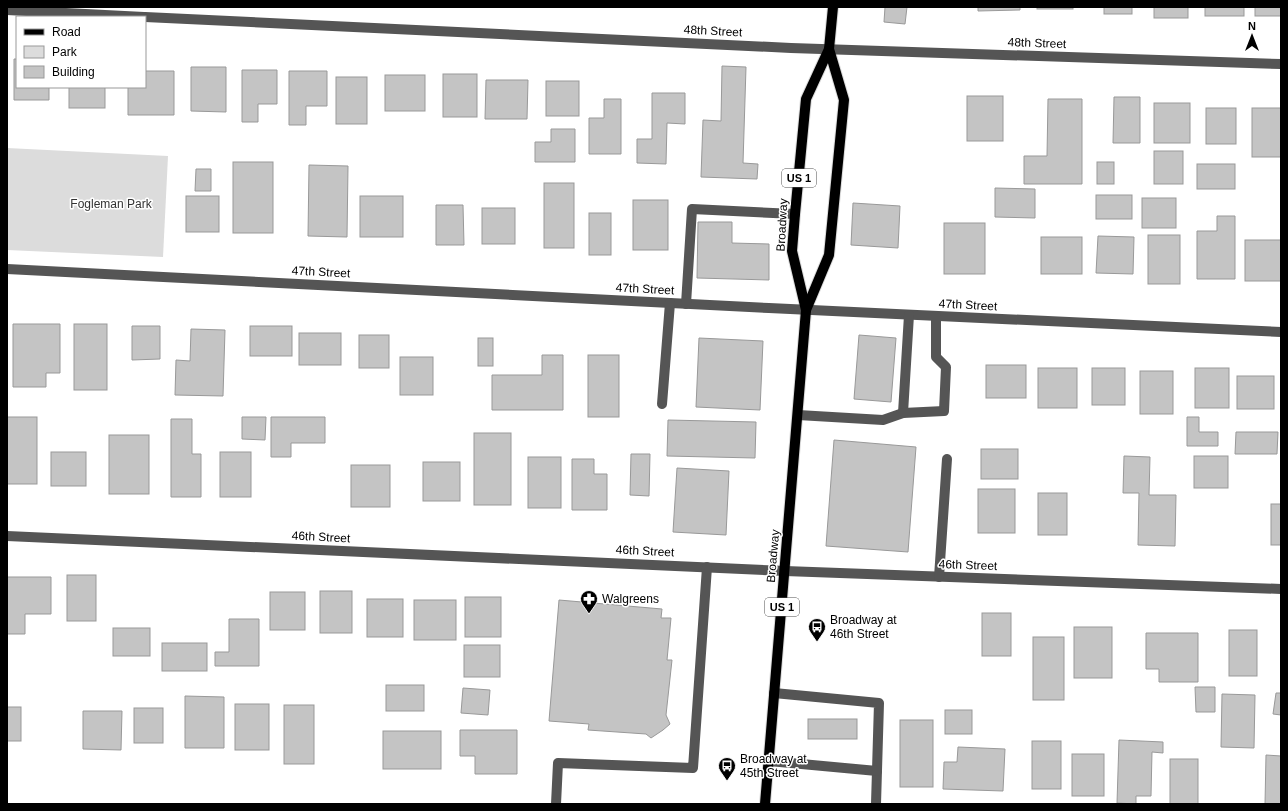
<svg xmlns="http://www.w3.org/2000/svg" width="1288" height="811" font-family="Helvetica,sans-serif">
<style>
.green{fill:#dcdcdc}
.building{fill:#c4c4c4;stroke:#999}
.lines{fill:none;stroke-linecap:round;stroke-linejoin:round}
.major-casing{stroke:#dbdbdb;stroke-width:12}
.minor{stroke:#555;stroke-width:10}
.major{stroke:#000;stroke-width:10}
.labels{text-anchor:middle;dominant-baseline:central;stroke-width:3;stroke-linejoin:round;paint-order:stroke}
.shield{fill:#fff;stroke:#4c4c4c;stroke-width:1}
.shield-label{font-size:11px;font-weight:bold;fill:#000}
.street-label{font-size:12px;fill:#000;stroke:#fff}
.park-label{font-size:12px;fill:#333;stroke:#fff}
.poi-label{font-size:12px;fill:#000;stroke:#fff;text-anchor:start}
</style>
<rect width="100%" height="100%" fill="#fff"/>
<path class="green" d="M7,148L168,156L163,257L7,250Z"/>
<g class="building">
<path d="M885,7H907L905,24L884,22Z"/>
<path d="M978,7H1020V10L978,11Z"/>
<rect x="1037" y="7" width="36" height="2"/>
<rect x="1104" y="7" width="28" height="7"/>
<rect x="1154" y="7" width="34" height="11"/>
<rect x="1205" y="7" width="39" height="9"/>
<rect x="1255" y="7" width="26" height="9"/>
<path d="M14,59H17V87H49V100H14Z"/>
<path d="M722,66L746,67L743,163L758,164L757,179L701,177L703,120L721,121Z"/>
<path d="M191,67H226V112L191,111Z"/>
<path d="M242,70H277V104H258V122H242Z"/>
<path d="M145,71H174V115H128V87H145Z"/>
<path d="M289,71H327V106H306V125H289Z"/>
<rect x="443" y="74" width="34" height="43"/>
<rect x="385" y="75" width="40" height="36"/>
<rect x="336" y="77" width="31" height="47"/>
<path d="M486,80H528L527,119H485Z"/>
<rect x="546" y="81" width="33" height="35"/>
<rect x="69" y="87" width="36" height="21"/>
<path d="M652,93H685V124L667,123L666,164L637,163V139H652Z"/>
<rect x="967" y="96" width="36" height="45"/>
<path d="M1114,97H1140V143H1113Z"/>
<path d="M604,99H621V154H589V118H604Z"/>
<path d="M1048,99H1082V184H1024V156H1047Z"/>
<rect x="1154" y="103" width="36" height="40"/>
<rect x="1206" y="108" width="30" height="36"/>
<rect x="1252" y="108" width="29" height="49"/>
<path d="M551,129H575V162H535V142H551Z"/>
<rect x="1154" y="151" width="29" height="33"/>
<rect x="233" y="162" width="40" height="71"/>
<rect x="1097" y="162" width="17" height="22"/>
<rect x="1197" y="164" width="38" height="25"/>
<path d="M309,165L348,166L347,237L308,236Z"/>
<path d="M196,169H211V191H195Z"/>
<rect x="544" y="183" width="30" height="65"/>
<path d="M995,188L1035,189V218L995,217Z"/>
<rect x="1096" y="195" width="36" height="24"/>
<rect x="186" y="196" width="33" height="36"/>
<rect x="360" y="196" width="43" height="41"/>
<rect x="1142" y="198" width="34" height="30"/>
<rect x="633" y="200" width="35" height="50"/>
<path d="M853,203L900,206L898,248L851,245Z"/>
<path d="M436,205H463L464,245H436Z"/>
<rect x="482" y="208" width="33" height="36"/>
<rect x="589" y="213" width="22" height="42"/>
<path d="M1217,216H1235V279H1197V231H1217Z"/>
<path d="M698,222H732V243L769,244V280L697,278Z"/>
<rect x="944" y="223" width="41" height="51"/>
<rect x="1148" y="235" width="32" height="49"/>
<path d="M1098,236L1134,237L1133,274L1096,273Z"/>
<rect x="1041" y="237" width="41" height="37"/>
<rect x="1245" y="240" width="36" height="41"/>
<path d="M13,324H60V373H46V387H13Z"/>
<rect x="74" y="324" width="33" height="66"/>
<path d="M132,326H160V359L132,360Z"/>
<rect x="250" y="326" width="42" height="30"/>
<path d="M191,329L225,330L223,396L175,395L176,360L190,361Z"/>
<rect x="299" y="333" width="42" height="32"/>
<rect x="359" y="335" width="30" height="33"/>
<path d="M859,335L896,338L891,402L854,399Z"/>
<rect x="478" y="338" width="15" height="28"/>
<path d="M699,338L763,341L760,410L696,407Z"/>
<path d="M542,355H563V410H492V375H542Z"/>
<rect x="588" y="355" width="31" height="62"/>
<rect x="400" y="357" width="33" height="38"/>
<rect x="986" y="365" width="40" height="33"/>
<rect x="1038" y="368" width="39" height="40"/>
<rect x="1092" y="368" width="33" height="37"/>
<rect x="1195" y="368" width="34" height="40"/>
<rect x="1140" y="371" width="33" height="43"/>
<rect x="1237" y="376" width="37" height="33"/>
<rect x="7" y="417" width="30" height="67"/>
<path d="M242,417H266L265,440L242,439Z"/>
<path d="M271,417H325V443H291V457H271Z"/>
<path d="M1187,417H1199V432H1218V446H1187Z"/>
<path d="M171,419H192V454H201V497H171Z"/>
<path d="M668,420L756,422L755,458L667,456Z"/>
<path d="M1236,432H1278L1277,454H1235Z"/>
<rect x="474" y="433" width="37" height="72"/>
<rect x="109" y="435" width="40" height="59"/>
<path d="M834,440L916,447L908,552L826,546Z"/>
<rect x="981" y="449" width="37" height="30"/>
<rect x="51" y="452" width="35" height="34"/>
<rect x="220" y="452" width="31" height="45"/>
<path d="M631,454H650L649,496L630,495Z"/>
<path d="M1124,456L1150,457L1149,495H1176L1175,546L1138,545L1139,493H1123Z"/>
<rect x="1194" y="456" width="34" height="32"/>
<rect x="528" y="457" width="33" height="51"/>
<path d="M572,459H594V474H607V510H572Z"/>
<rect x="423" y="462" width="37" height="39"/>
<rect x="351" y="465" width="39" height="42"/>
<path d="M677,468L729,471L726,535L673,532Z"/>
<rect x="978" y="489" width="37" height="44"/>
<rect x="1038" y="493" width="29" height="42"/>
<rect x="1271" y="504" width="10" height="41"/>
<rect x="67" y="575" width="29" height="46"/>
<path d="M7,577H51V614H25V634H7Z"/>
<rect x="320" y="591" width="32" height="42"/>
<rect x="270" y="592" width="35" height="38"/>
<rect x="465" y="597" width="36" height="40"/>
<rect x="367" y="599" width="36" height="38"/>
<rect x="414" y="600" width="42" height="40"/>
<path d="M559,600L662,609L661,618H671L667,660H672L666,715L670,724L663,730L651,738L646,734L588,730L589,724L549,721Z"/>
<rect x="982" y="613" width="29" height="43"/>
<path d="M229,619H259V666H215V652H229Z"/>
<rect x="1074" y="627" width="38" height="51"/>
<rect x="113" y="628" width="37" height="28"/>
<rect x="1229" y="630" width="28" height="46"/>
<path d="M1146,633H1198V682H1159V669H1146Z"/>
<rect x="1033" y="637" width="31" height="63"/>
<rect x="162" y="643" width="45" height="28"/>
<rect x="464" y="645" width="36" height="32"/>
<rect x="386" y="685" width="38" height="26"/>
<path d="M1195,687H1215V712H1196Z"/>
<path d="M463,688L490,690L488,715L461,713Z"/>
<path d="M1276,693H1281V715L1273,714Z"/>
<path d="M1222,694L1255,695L1254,748L1221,747Z"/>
<path d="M185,696L224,697V748H185Z"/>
<rect x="235" y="704" width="34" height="46"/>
<rect x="284" y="705" width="30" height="59"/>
<rect x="7" y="707" width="14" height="34"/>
<rect x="134" y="708" width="29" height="35"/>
<rect x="945" y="710" width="27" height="24"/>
<path d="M83,711H122L121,750L83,749Z"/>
<rect x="808" y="719" width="49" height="20"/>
<rect x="900" y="720" width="33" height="67"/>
<path d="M460,730H517V774H475V756H460Z"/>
<rect x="383" y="731" width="58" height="38"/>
<path d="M1119,740L1163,742V753L1152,752L1151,796H1136V804L1117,803Z"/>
<rect x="1032" y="741" width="29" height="48"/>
<path d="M958,747L1005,749L1003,791L943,789L944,762H957Z"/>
<rect x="1072" y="754" width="32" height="42"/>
<path d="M1266,755L1281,756V804H1265Z"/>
<rect x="1170" y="759" width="28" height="45"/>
</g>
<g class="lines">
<defs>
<g id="major">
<path d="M806,310L829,255L844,100L829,49L833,7"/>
<path d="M765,804L806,310L792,251L795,214L806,99L829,49"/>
</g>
</defs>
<use href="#major" class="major-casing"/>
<g class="minor">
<path d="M7,10L144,17"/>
<path d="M145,17L791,48L1281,64"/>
<path d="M7,269L769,308L1281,332"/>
<path d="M686,304L692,209L795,214"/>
<path d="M662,404L670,303"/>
<path d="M903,413L909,315"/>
<path d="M798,415L883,420L903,413L944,411L946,367L936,357V316"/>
<path d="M7,536L785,571L1281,589"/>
<path d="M939,577L947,459"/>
<path d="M774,693L879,703L876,804"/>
<path d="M769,761L877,771"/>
<path d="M556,804L558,763L693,768L707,567"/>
</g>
<use href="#major" class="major"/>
</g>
<defs>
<symbol id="pharmacy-pin" viewBox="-11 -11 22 30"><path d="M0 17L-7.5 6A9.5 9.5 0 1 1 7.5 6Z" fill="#000" stroke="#fff"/><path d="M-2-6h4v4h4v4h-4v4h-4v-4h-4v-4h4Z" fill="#fff"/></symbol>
<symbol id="bus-pin" viewBox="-11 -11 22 30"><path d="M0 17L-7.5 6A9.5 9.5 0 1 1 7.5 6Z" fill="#000" stroke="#fff"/><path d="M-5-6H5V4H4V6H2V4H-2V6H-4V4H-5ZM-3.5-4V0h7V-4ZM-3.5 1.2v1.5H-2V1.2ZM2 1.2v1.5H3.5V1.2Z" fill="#fff"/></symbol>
</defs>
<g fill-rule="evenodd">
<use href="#pharmacy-pin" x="579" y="589" width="20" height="27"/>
<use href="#bus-pin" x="807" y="617" width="20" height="27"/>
<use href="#bus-pin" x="717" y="756" width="20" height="27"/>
</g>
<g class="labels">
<g class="shield">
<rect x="782" y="169" width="34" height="18" rx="3"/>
<rect x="765" y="598" width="34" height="18" rx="3"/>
</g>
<g class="shield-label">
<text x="799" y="178">US 1</text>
<text x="782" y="607">US 1</text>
</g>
<g class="street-label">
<text transform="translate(713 31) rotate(3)">48th Street</text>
<text transform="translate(1037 43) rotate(2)">48th Street</text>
<text transform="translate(782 225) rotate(-87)">Broadway</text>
<text transform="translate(321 272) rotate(3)">47th Street</text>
<text transform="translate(645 289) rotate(3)">47th Street</text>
<text transform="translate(968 305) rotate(3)">47th Street</text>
<text transform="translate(321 537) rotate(3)">46th Street</text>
<text transform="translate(645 551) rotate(3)">46th Street</text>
<text transform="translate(773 556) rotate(-85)">Broadway</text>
<text transform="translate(968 565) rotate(2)">46th Street</text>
</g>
<g class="park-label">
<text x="111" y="204">Fogleman Park</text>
</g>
<g class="poi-label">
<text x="602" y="599">Walgreens</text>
<text x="830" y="620">Broadway at<tspan x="830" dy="14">46th Street</tspan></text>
<text x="740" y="759">Broadway at<tspan x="740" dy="14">45th Street</tspan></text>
</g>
</g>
<rect width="1288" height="811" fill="none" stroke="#000000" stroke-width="16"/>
<rect x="16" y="16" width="130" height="72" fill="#ffffff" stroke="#999999"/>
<rect x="24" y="29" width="20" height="6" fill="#000000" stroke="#999999"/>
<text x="52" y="36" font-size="12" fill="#000000">Road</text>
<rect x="24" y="46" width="20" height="12" fill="#dcdcdc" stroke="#999999"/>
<text x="52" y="56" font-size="12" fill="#000000">Park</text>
<rect x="24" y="66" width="20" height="12" fill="#c4c4c4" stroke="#999999"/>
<text x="52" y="76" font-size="12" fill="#000000">Building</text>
<g transform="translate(1252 36)" stroke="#ffffff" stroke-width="3" paint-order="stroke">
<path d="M0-3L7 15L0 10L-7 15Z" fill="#000000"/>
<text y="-6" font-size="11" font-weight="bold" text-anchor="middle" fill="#000000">N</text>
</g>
</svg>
